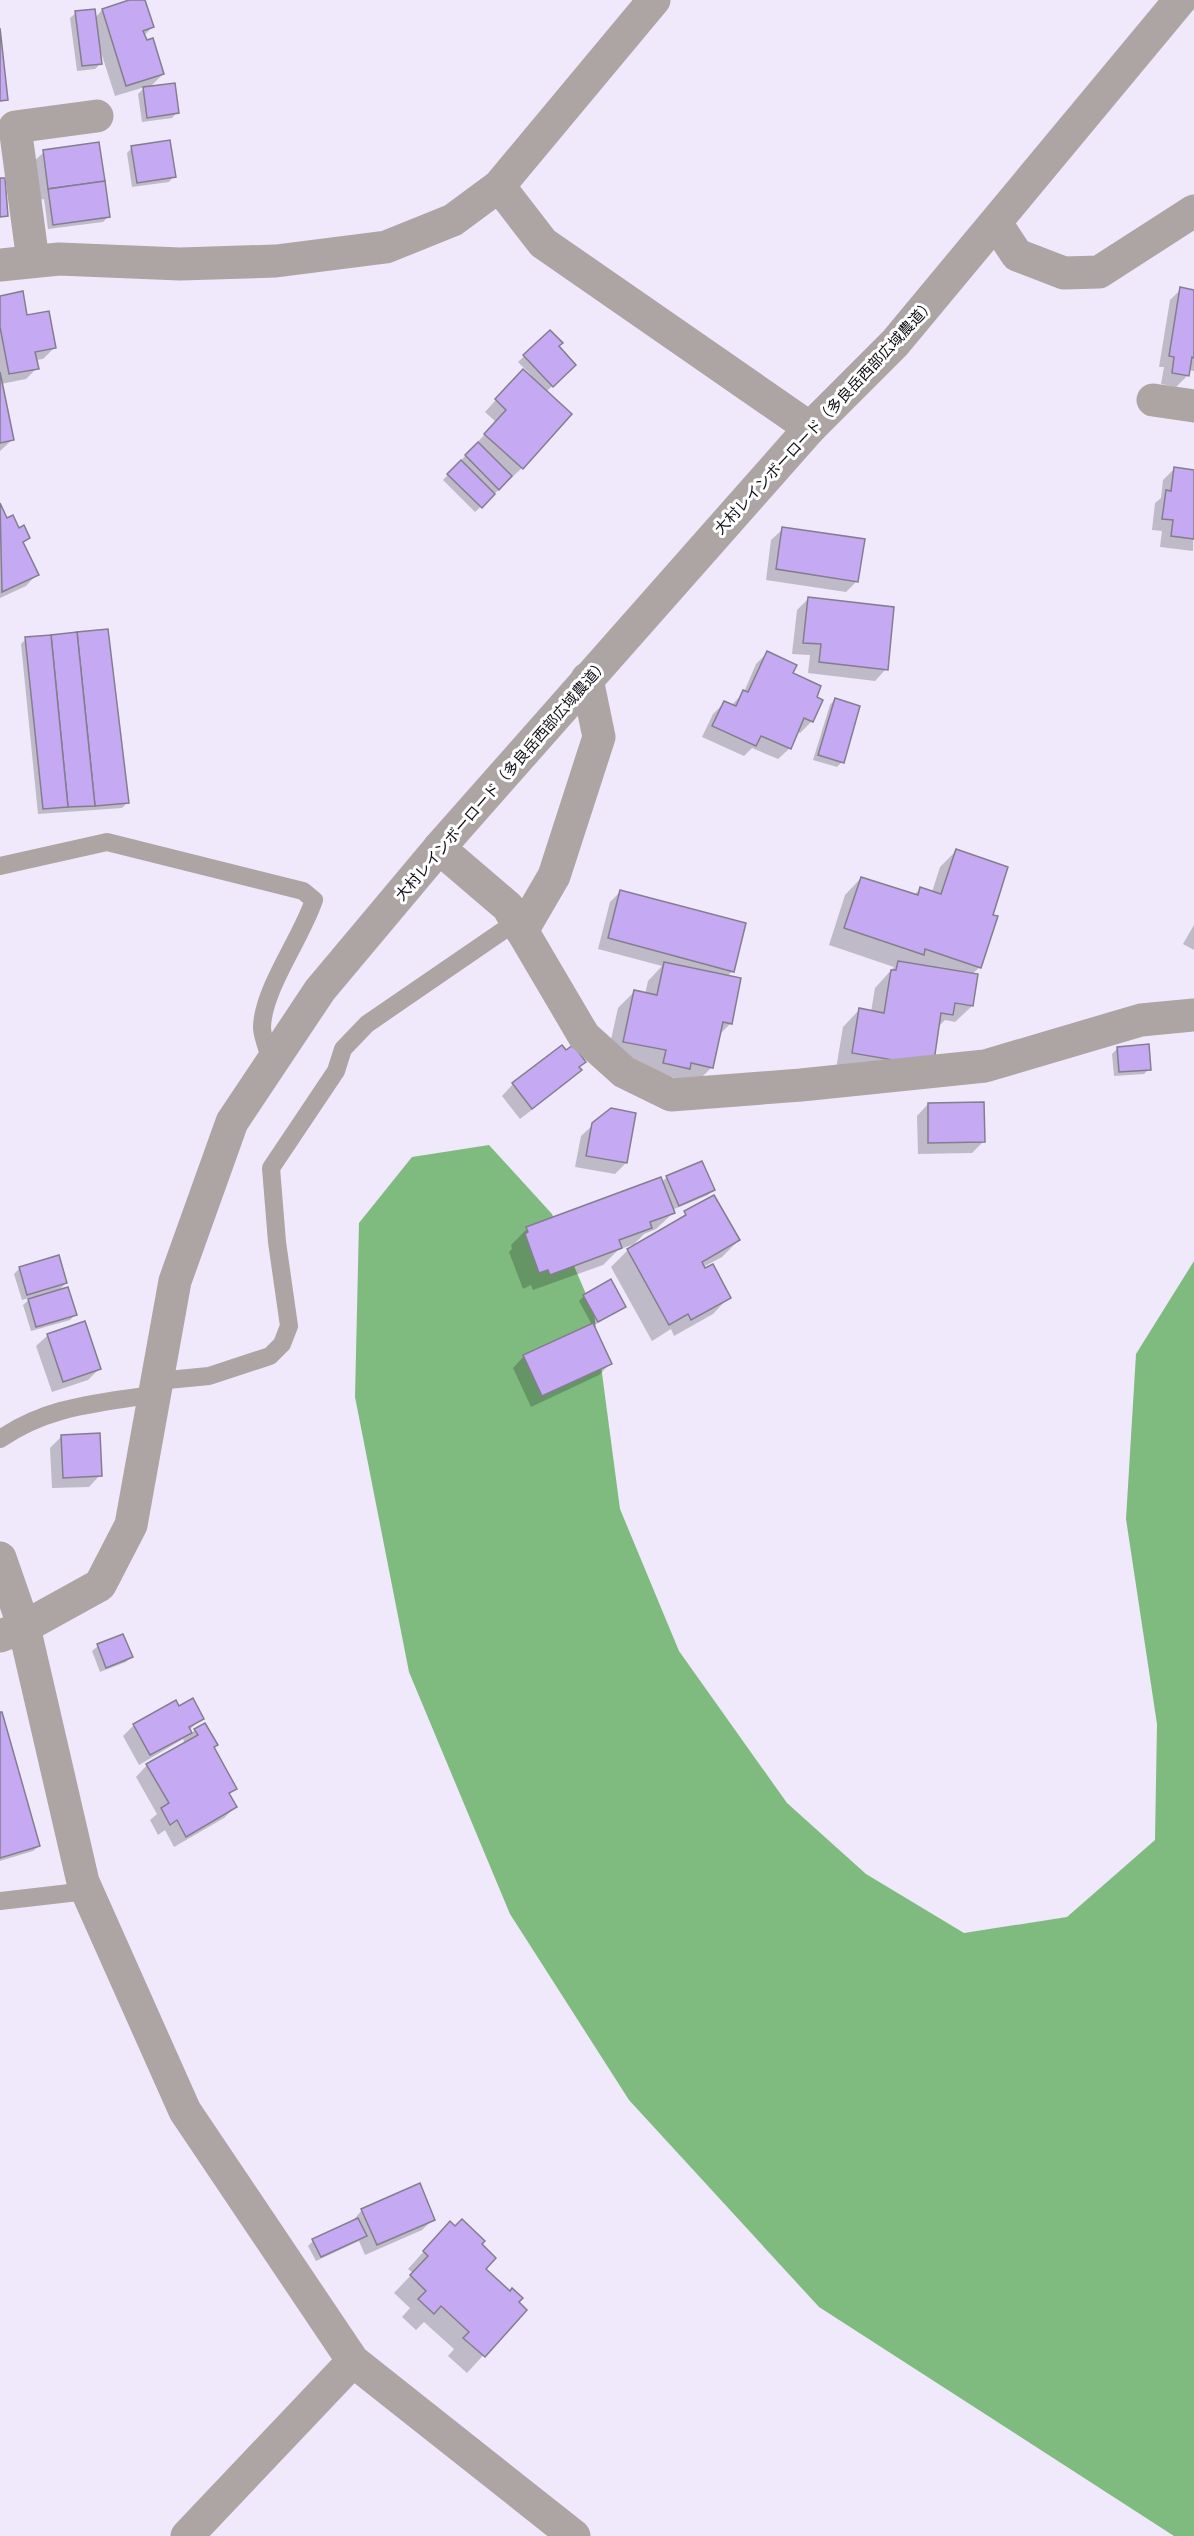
<svg xmlns="http://www.w3.org/2000/svg" width="1194" height="2536" font-family="Barlow,'Noto Sans JP',sans-serif">
<style>
.forest{fill:#7fbb7f}
.shadow{fill:#0003}
.building{fill:#c5a9f2;stroke:#837e8e;stroke-width:1.5}
.lines{fill:none;stroke-linecap:round;stroke-linejoin:round}
.service{stroke:#ada4a4;stroke-width:18}
.minor{stroke:#ada4a4;stroke-width:33}
.tertiary{stroke:#ada4a4;stroke-width:33}
.labels{text-anchor:middle;dominant-baseline:central;stroke-width:6;stroke-linejoin:round;paint-order:stroke}
.street-label{font-size:15px;fill:#0f0d13;stroke:#fff}
</style>
<rect width="100%" height="100%" fill="#efe9fb"/>
<path class="forest" d="M489,1145L552,1214L594,1313L620,1509L679,1651L787,1803L866,1874L964,1933L1067,1917L1155,1840L1157,1724L1126,1519L1136,1354L1194,1261V2536H1174L819,2307L629,2100L510,1914L409,1672L355,1397L359,1223L412,1157Z"/>
<g class="shadow">
<path d="M134,0H144L152,27L144,36L163,74L149,88L177,112L172,118L142,122L138,94L145,87L115,96L100,49V64L95,69L77,71L70,18L76,13L95,18L102,10Z"/>
<path d="M132,148L174,176L169,182L132,187L127,153Z"/>
<path d="M44,152L109,216L103,222L48,229L44,199L37,200L32,163Z"/>
<path d="M1181,289H1194V371L1188,370L1187,376L1176,387L1161,384L1164,367H1159L1170,300Z"/>
<path d="M0,297L26,317L55,347L43,359L36,360L37,368L26,379L1,384L13,439L0,451Z"/>
<path d="M550,332L557,347L574,365L546,392L570,414L522,468L475,512L443,480L496,422L485,412L512,382L531,375L518,362Z"/>
<path d="M1174,469L1194,472L1193,551L1160,547L1162,531L1152,530L1155,503L1161,498L1163,480Z"/>
<path d="M0,506L6,520L28,538L22,544L37,574L26,586L0,598Z"/>
<path d="M783,529L857,581L846,592L766,580L771,540Z"/>
<path d="M808,599L886,669L875,681L808,673L810,655L792,654L797,610Z"/>
<path d="M26,639L127,803L122,808L38,814L21,644Z"/>
<path d="M767,653L821,700L812,721L800,733L797,731L790,748L778,759L752,748L744,756L702,737L713,714L724,703L731,706L744,692L756,664Z"/>
<path d="M835,699L842,762L837,767L813,760L830,705Z"/>
<path d="M956,851L991,916L980,967L972,974V1006L955,1022L945,1020L937,1028L932,1060L836,1069L843,1027L859,1010L871,1012L875,988L894,967L829,945L845,895L861,878L914,895L920,889L932,892L940,867Z"/>
<path d="M621,891L733,971L726,977L731,1023L719,1035L712,1067L695,1084L607,1058L618,1008L634,992L645,994L648,981L662,966L598,949L610,902Z"/>
<path d="M1194,925V950L1183,944Z"/>
<path d="M1118,1048L1149,1069L1144,1074L1114,1076L1112,1054Z"/>
<path d="M578,1068L580,1070L569,1081L520,1119L502,1096L513,1084Z"/>
<path d="M928,1104L983,1142L972,1153L918,1154L917,1116Z"/>
<path d="M593,1125L626,1163L615,1174L575,1167L581,1136Z"/>
<path d="M667,1177L713,1190L708,1195L672,1210L673,1213L656,1229L644,1234L634,1244L618,1250L603,1265L533,1290L531,1285L523,1289L509,1252L512,1249L511,1245L527,1229L662,1182Z"/>
<path d="M713,1197L739,1240L722,1257L703,1267L729,1297L713,1314L674,1336L671,1329L652,1341L611,1267L628,1250Z"/>
<path d="M58,1257L66,1283L57,1292L75,1315L70,1320L31,1331L23,1305L32,1297L22,1300L14,1274L19,1269Z"/>
<path d="M584,1296L624,1306L593,1326L610,1364L599,1375L531,1407L513,1368L524,1356L592,1325L579,1301Z"/>
<path d="M48,1335L99,1369L88,1380L52,1392L36,1346Z"/>
<path d="M61,1437L100,1475L89,1487L52,1488L50,1448Z"/>
<path d="M122,1636L131,1657L126,1662L100,1672L92,1651L98,1646Z"/>
<path d="M179,1708L202,1718L189,1730L191,1734L195,1730L212,1748L235,1789L228,1795L235,1807L224,1818L174,1847L165,1830L158,1835L150,1820L157,1814L136,1777L147,1765L185,1744L183,1739L139,1765L123,1736L134,1725Z"/>
<path d="M0,1714L39,1846L33,1851L0,1861Z"/>
<path d="M362,2210L433,2219L422,2230L365,2255L359,2241L316,2261L308,2246L313,2241L351,2223Z"/>
<path d="M434,2240L480,2245L483,2269L525,2310L467,2373L448,2356L454,2349L424,2322L416,2330L402,2317L410,2308L394,2293L413,2273L408,2269Z"/>
</g>
<g class="building">
<path d="M129,0H145L154,27L143,31L147,40L153,38L164,74L126,86L102,9Z"/>
<path d="M95,9L102,64L82,66L75,11Z"/>
<path d="M0,28L8,100L0,101Z"/>
<path d="M175,83L179,113L147,118L143,87Z"/>
<path d="M170,140L176,177L137,183L131,146Z"/>
<path d="M99,142L105,181L48,189L43,150Z"/>
<path d="M0,178H5L8,216L0,217Z"/>
<path d="M105,181L110,217L53,225L48,189Z"/>
<path d="M1180,287L1194,290V358L1192,357L1189,376L1172,373L1174,357L1169,356Z"/>
<path d="M23,291L27,315L49,311L56,348L35,352L39,369L9,374L0,327V296Z"/>
<path d="M550,330L563,343L559,346L576,365L553,387L523,355Z"/>
<path d="M523,369L572,414L523,469L484,434L506,410L495,399Z"/>
<path d="M0,372L14,440L0,443Z"/>
<path d="M478,442L512,476L499,490L465,455Z"/>
<path d="M461,460L495,494L482,508L447,474Z"/>
<path d="M1174,467L1194,470V539L1171,536L1173,520L1162,519L1166,490L1171,491Z"/>
<path d="M0,503L7,518L13,515L19,528L24,525L30,538L23,542L39,575L2,592Z"/>
<path d="M782,527L865,539L858,582L776,569Z"/>
<path d="M808,597L894,607L888,670L819,662L821,644L803,643Z"/>
<path d="M108,629L129,803L95,806L77,632Z"/>
<path d="M77,632L95,806L68,807L51,635Z"/>
<path d="M51,635L68,807L43,809L25,637Z"/>
<path d="M767,651L797,665L793,673L821,686L817,697L823,700L813,722L804,718L791,749L761,736L756,746L712,726L724,701L736,706L743,690L748,692Z"/>
<path d="M835,698L860,706L844,763L818,755Z"/>
<path d="M956,849L1008,867L993,915L998,916L981,968L925,949L924,955L844,928L861,877L918,895L920,887L941,894Z"/>
<path d="M620,890L746,923L734,972L608,938Z"/>
<path d="M898,961L978,974L973,1006L955,1003L953,1015L941,1013L934,1061L916,1064L852,1053L859,1008L884,1013L891,970H896Z"/>
<path d="M664,962L741,978L732,1024L723,1022L713,1068L691,1063L690,1069L663,1063L666,1050L623,1042L634,990L657,995Z"/>
<path d="M1149,1044L1151,1070L1119,1072L1117,1047Z"/>
<path d="M562,1045L566,1050L573,1045L586,1062L579,1067L582,1070L532,1109L512,1083Z"/>
<path d="M984,1102L985,1142L928,1143V1103Z"/>
<path d="M611,1108L636,1113L627,1163L586,1156L592,1123Z"/>
<path d="M702,1161L715,1190L679,1206L666,1176Z"/>
<path d="M661,1177L675,1213L650,1222L652,1228L619,1240L622,1248L550,1275L548,1270L539,1273L525,1234L528,1232L526,1227Z"/>
<path d="M714,1195L740,1240L702,1262L705,1268L713,1264L731,1298L691,1320L688,1314L669,1325L627,1249L686,1215L684,1211Z"/>
<path d="M59,1255L67,1283L27,1295L19,1267Z"/>
<path d="M611,1279L626,1307L598,1322L583,1295Z"/>
<path d="M68,1287L77,1315L36,1327L28,1299Z"/>
<path d="M85,1321L101,1369L63,1382L47,1334Z"/>
<path d="M593,1323L612,1364L542,1396L523,1355Z"/>
<path d="M100,1433L102,1476L63,1478L61,1435Z"/>
<path d="M123,1634L133,1657L106,1668L97,1644Z"/>
<path d="M193,1698L204,1719L189,1727L192,1733L150,1755L133,1724L176,1700L179,1706Z"/>
<path d="M0,1712H2L40,1846L0,1858Z"/>
<path d="M205,1723L218,1745L214,1747L237,1789L229,1793L237,1807L186,1837L177,1820L170,1825L161,1808L169,1803L146,1764L198,1735L194,1729Z"/>
<path d="M420,2183L435,2220L377,2245L361,2209Z"/>
<path d="M358,2218L367,2236L321,2257L312,2239Z"/>
<path d="M462,2219L485,2241L482,2244L496,2258L486,2269L510,2291L512,2288L523,2298L519,2302L527,2310L485,2357L463,2338L469,2332L441,2306L434,2314L418,2299L426,2291L410,2275L428,2256L423,2251L450,2221L455,2226Z"/>
</g>
<g class="lines">
<g class="service">
<path d="M0,866L107,842L303,891L314,900C301,939 263,989 262,1027C262,1038 269,1052 272,1063"/>
<path d="M157,1381L209,1376L270,1356L282,1344L289,1326L277,1242L271,1168L336,1071L343,1049L367,1024L517,921"/>
<path d="M0,1439C50,1405 97,1404 155,1394"/>
<path d="M0,1901L87,1891"/>
</g>
<g class="minor">
<path d="M499,186L543,243L810,428"/>
<path d="M996,223L1017,255L1064,273L1099,272L1194,211"/>
<path d="M33,261L15,127L97,116"/>
<path d="M0,265L59,259L180,264L276,261L386,247L453,220L499,186L654,0"/>
<path d="M1153,400L1194,406"/>
<path d="M439,848L508,907L584,1036L624,1072L671,1095L801,1085L985,1066L1141,1020L1194,1015"/>
<path d="M522,931L554,876L599,737L587,679"/>
<path d="M0,1558L24,1627L83,1882L185,2111L353,2361L574,2536"/>
<path d="M187,2536L353,2361"/>
</g>
<path class="tertiary" d="M0,1636L24,1627L100,1585L131,1525L175,1281L232,1122L320,990L439,848L810,428L895,343L1180,0"/>
</g>
<g class="labels">
<g class="street-label">
<text transform="translate(824 416) rotate(-47)">大村レインボーロード（多良岳西部広域農道）</text>
<text transform="translate(501 779) rotate(-49)">大村レインボーロード（多良岳西部広域農道）</text>
</g>
</g>
</svg>
